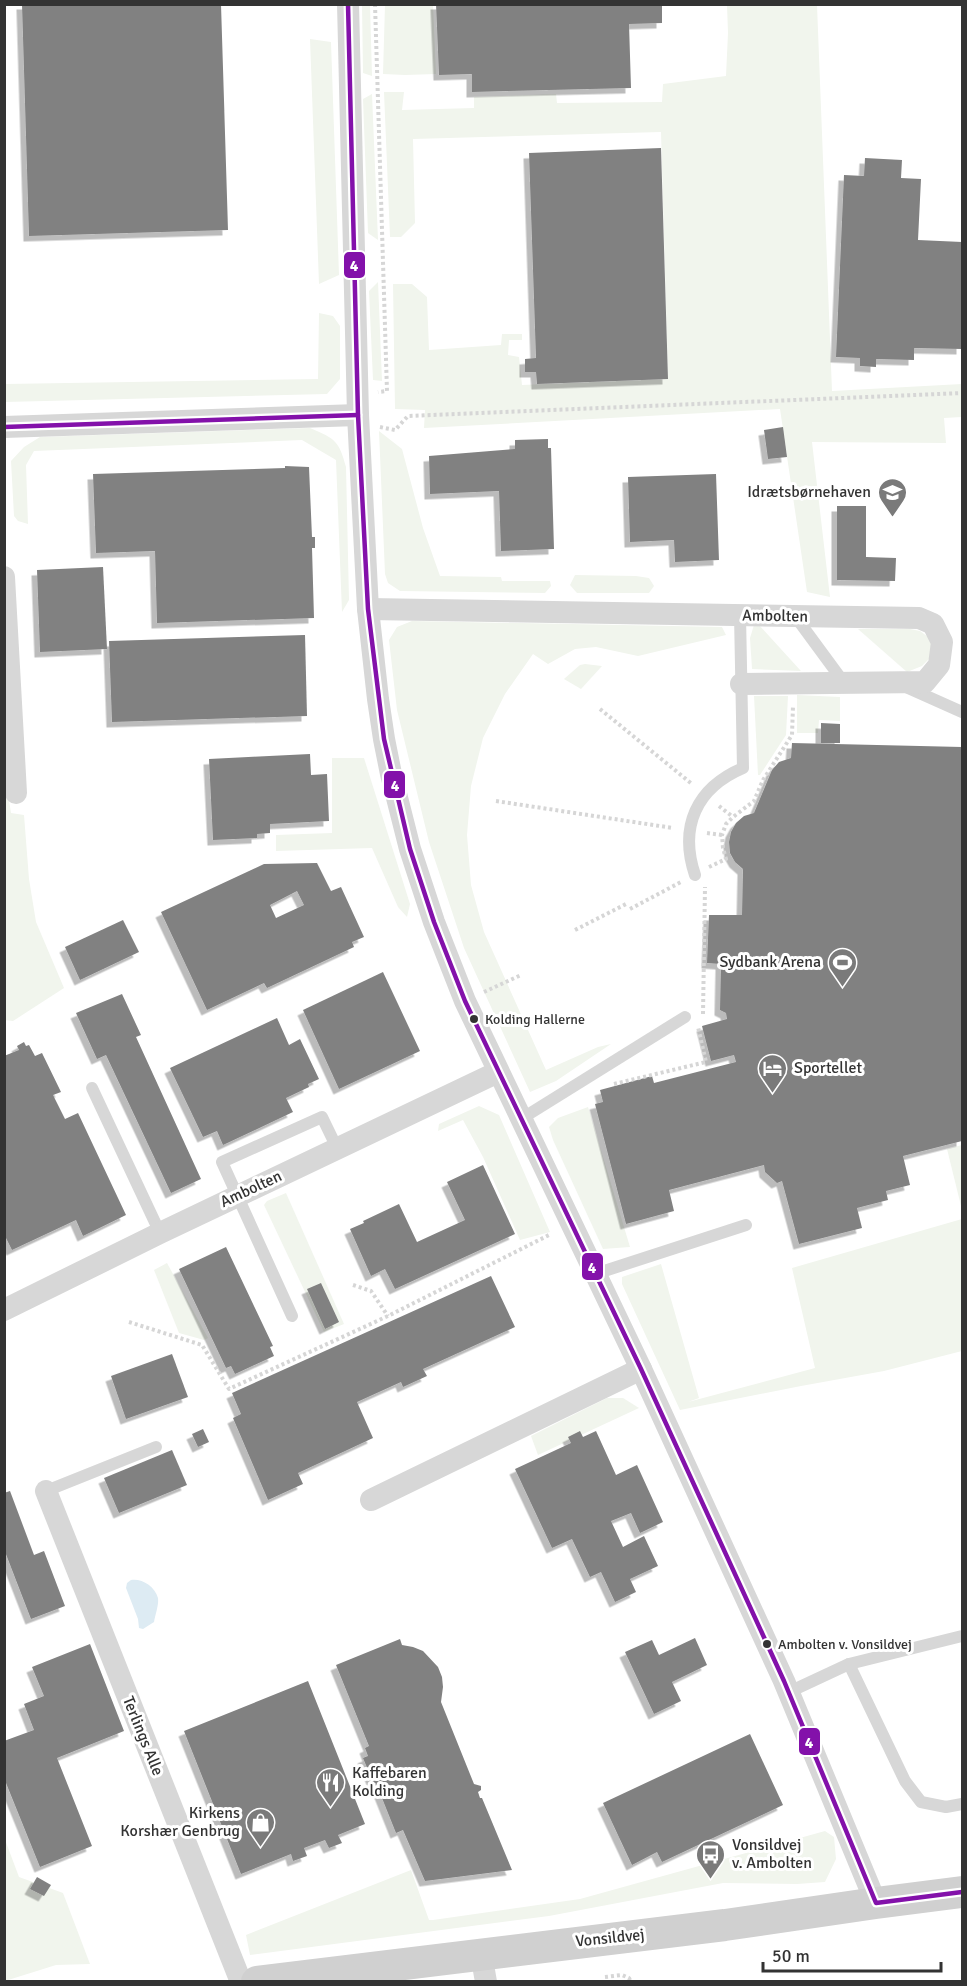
<svg xmlns="http://www.w3.org/2000/svg" width="967" height="1986" font-family="Signika,sans-serif">
<style>
.green{fill:#f1f5ed}
.water{fill:#ddebf3}
.building{fill:#818181;fill-rule:evenodd;filter:url(#shadow)}
.lines{fill:none;stroke-linecap:round;stroke-linejoin:round}
.path{stroke:#d6d6d6;stroke-width:4;stroke-dasharray:3 3;stroke-linecap:butt}
.lane{stroke:#d7d7d7;stroke-width:12}
.street{stroke:#d7d7d7;stroke-width:22}
.secondary{stroke:#d0d0d0;stroke-width:32}
.bus-1-casing{stroke:#fff;stroke-width:9}
.bus-1{stroke:#8311aa;stroke-width:4.5}
.bus-dot{fill:#333;stroke:#fff;stroke-width:2}
.labels{text-anchor:middle;dominant-baseline:central;stroke-width:6;stroke-linejoin:round;paint-order:stroke}
.bus-label{font-size:14px;fill:#333;stroke:#fff;text-anchor:start}
.poi-label{font-size:16px;fill:#333;stroke:#fff;text-anchor:end}
.street-label{font-size:16px;fill:#333;stroke:#fff}
.line-badge{stroke:#fff;stroke-width:2}
.badge-label{font-size:16px;text-anchor:middle;font-weight:bold;fill:#fff}
</style>
<defs>
<filter id="shadow"><feDropShadow dx="-5.5" dy="5.5" stdDeviation="0" flood-color="#0004"/></filter>
</defs>
<rect width="100%" height="100%" fill="#fff"/>
<g class="green">
<path d="M362,5H370L372,76L363,73Z"/>
<path d="M385,5H433L436,74L405,75L383,74Z"/>
<path d="M727,5H817L832,391L962,384V417L944,418L946,443L812,442L830,597L807,592L780,409L424,428L425,410L395,409L393,284H412L427,297L429,350L501,345L502,334H522V340H509L508,355L519,357L522,385L668,379L661,132L413,139L415,223L401,237H390L384,92H404L402,110L474,108V97L556,94L557,103L662,102L663,84L726,76L728,33Z"/>
<path d="M310,39L331,42L339,275L319,284Z"/>
<path d="M372,94L378,240L368,233L363,99Z"/>
<path d="M378,282L382,381L373,380L369,291Z"/>
<path d="M319,313L333,316L340,326V379L327,394L5,402V384L318,379Z"/>
<path d="M310,428C336,439 339,441 346,467L349,600L342,612L336,460L302,440L34,451L26,465L28,524L18,521L14,516L11,461L24,447L40,437Z"/>
<path d="M379,431L402,449L423,528L440,576L501,577L502,581H550L551,586L545,593L400,591L388,583L385,574Z"/>
<path d="M575,575L636,576L649,578L654,586L649,593H577L570,585Z"/>
<path d="M412,621L722,627L726,635L638,656L596,647L575,649L548,664L533,654L505,694L483,738L471,786L467,835L471,885L484,932L546,1070L598,1047L611,1044L556,1081L530,1092L464,948L429,842L397,710L389,640L397,627Z"/>
<path d="M754,625H759L801,671L752,669L750,638Z"/>
<path d="M858,629H910L920,631L935,642V653L922,666L907,672Z"/>
<path d="M585,664L602,666L581,689L564,679L580,665Z"/>
<path d="M797,695L840,697V721L819,720L818,733H797Z"/>
<path d="M754,696H788L786,735L760,775H758Z"/>
<path d="M332,758H364L410,904L407,917L398,907L372,848L276,851V835L332,833Z"/>
<path d="M4,769L11,813L24,815L29,879L36,922L64,988L13,1021L4,1020Z"/>
<path d="M479,1106L499,1115L550,1232L520,1240L483,1157L463,1120L438,1131L439,1124Z"/>
<path d="M588,1107L630,1247L603,1249L553,1140L549,1127L558,1118Z"/>
<path d="M962,1145V1210L947,1149Z"/>
<path d="M286,1193L344,1324L324,1332L264,1205L267,1201Z"/>
<path d="M962,1219V1351L884,1371L801,1386L680,1410L622,1284V1277L661,1264L699,1398L688,1402L815,1368L792,1268Z"/>
<path d="M167,1263L208,1338L204,1340L179,1333L154,1270Z"/>
<path d="M607,1398H623L639,1408L538,1455L531,1436Z"/>
<path d="M825,1831L834,1837L836,1859L825,1882L797,1884L723,1883L549,1916L250,1955L246,1935L411,1870L429,1920H433L580,1899Z"/>
<path d="M4,1837L19,1877L63,1893L90,1964L56,1965L5,1981Z"/>
</g>
<path class="water" d="M131,1580C141,1578 155,1586 158,1598C159,1605 155,1615 154,1622L143,1629L139,1628L138,1619L126,1588L127,1583Z"/>
<g class="building">
<path d="M22,4H221L228,230L29,236Z"/>
<path d="M436,4H662V23L629,24L631,88L472,92V74L439,75Z"/>
<path d="M661,148L668,379L537,384L536,372H525V359L536,358L529,153Z"/>
<path d="M865,158L902,160L901,178L921,179L918,240L962,242V349L914,348V360L876,359V367L860,366V358L836,357L844,175L864,176Z"/>
<path d="M783,427L787,457L768,459L764,430Z"/>
<path d="M548,439V448H551L554,549L501,551L499,491L430,494L429,456L515,449V440Z"/>
<path d="M285,466L309,467L312,537H315V548H312L314,618L157,623L155,551L96,553L93,474L285,468Z"/>
<path d="M716,474L719,560L675,562L674,540L630,542L628,477Z"/>
<path d="M837,506H866V557L896,558L895,581L837,580Z"/>
<path d="M103,567L107,649L40,652L37,570Z"/>
<path d="M305,635L307,716L112,722L109,641Z"/>
<path d="M821,723L840,724V743H821Z"/>
<path d="M792,743L962,747V1141L903,1156L910,1185L886,1191L888,1200L857,1208L862,1228L799,1244L782,1181L777,1183L765,1172L764,1165L669,1190L674,1211L626,1224L595,1104L603,1102L600,1090L652,1076L654,1083L736,1062L734,1055L711,1061L702,1026L727,1019L726,1013L720,1010L721,964L707,963L709,915H742L743,869L735,862L730,853L729,842L731,832L736,823L744,816L754,813L772,770L779,762L791,758Z"/>
<path d="M310,754L311,775L327,774L329,821L270,824V833L257,834V838L213,840L209,759Z"/>
<path d="M317,863L331,891L341,887L364,937L352,942L354,947L267,988L264,983L207,1010L161,912L264,864ZM297,891L304,905L276,918L270,905Z"/>
<path d="M123,920L139,952L80,980L65,947Z"/>
<path d="M383,972L420,1051L339,1089L303,1010Z"/>
<path d="M122,994L141,1035L136,1037L201,1179L171,1193L106,1055L97,1059L76,1013Z"/>
<path d="M277,1018L289,1045L300,1039L319,1079L308,1084L309,1087L286,1098L293,1112L223,1145L217,1131L203,1137L170,1068Z"/>
<path d="M24,1042L26,1046L29,1045L35,1056L42,1053L61,1092L53,1095L65,1119L78,1113L126,1215L83,1236L76,1220L12,1250L4,1234V1056L19,1050L17,1046Z"/>
<path d="M483,1165L515,1234L395,1289L385,1269L371,1276L350,1229L364,1223L363,1221L399,1204L417,1242L465,1220L447,1182Z"/>
<path d="M226,1247L273,1346L270,1347L274,1356L235,1374L231,1366L226,1368L179,1269Z"/>
<path d="M491,1276L515,1327L423,1369L427,1376L403,1387L401,1382L357,1402L373,1438L298,1473L303,1484L268,1500L233,1418L241,1414L232,1393Z"/>
<path d="M321,1283L339,1322L325,1329L307,1289Z"/>
<path d="M172,1354L188,1397L126,1419L111,1376Z"/>
<path d="M203,1429L209,1442L198,1447L192,1434Z"/>
<path d="M580,1431L583,1437L596,1431L616,1475L637,1465L663,1522L640,1533L631,1513L611,1521L623,1547L644,1536L658,1566L630,1579L636,1592L615,1602L601,1572L590,1577L572,1539L552,1548L515,1469L571,1443L568,1437Z"/>
<path d="M172,1450L187,1485L119,1513L104,1478Z"/>
<path d="M10,1491L34,1555L44,1551L65,1606L31,1619L4,1549V1493Z"/>
<path d="M695,1638L707,1665L672,1682L681,1701L654,1714L625,1652L652,1640L659,1655Z"/>
<path d="M400,1639L402,1645L413,1647L423,1651L438,1667L442,1677L443,1687L441,1702L474,1784L481,1786V1790L478,1792L480,1798H482L512,1870L425,1881L403,1830L396,1833L376,1783L374,1784L363,1758L368,1756L365,1748L369,1746L336,1665Z"/>
<path d="M90,1644L124,1731L57,1758L92,1846L40,1867L4,1778V1741L34,1730L24,1704L44,1696L32,1667Z"/>
<path d="M308,1681L365,1824L338,1835L342,1843L329,1848L325,1840L304,1848L307,1856L293,1861L291,1854L241,1874L184,1731Z"/>
<path d="M750,1734L783,1805L662,1862L657,1852L632,1865L603,1803Z"/>
<path d="M37,1877L51,1885L44,1896L30,1889Z"/>
</g>
<g class="lines">
<g class="path">
<path d="M375,4L387,391L378,392"/>
<path d="M380,427L395,430L408,416L962,393"/>
<path d="M600,709L692,784"/>
<path d="M496,801L673,828"/>
<path d="M719,806L733,817"/>
<path d="M707,833L722,835"/>
<path d="M709,867L726,859L723,848L722,835L726,824L733,817L754,801L763,780L792,735L793,706"/>
<path d="M630,909L681,882"/>
<path d="M575,930L628,903"/>
<path d="M484,992L521,975"/>
<path d="M703,1014L705,887"/>
<path d="M614,1084L706,1062L698,1027"/>
<path d="M353,1285L371,1291L388,1316"/>
<path d="M129,1322L202,1345L229,1389L388,1316L551,1234"/>
<path d="M605,1977L622,1975L629,1978L631,1982"/>
</g>
<g class="lane">
<path d="M795,616L845,684"/>
<path d="M906,687L962,712"/>
<path d="M695,875C679,827 696,788 743,768L740,615"/>
<path d="M92,1088L160,1233"/>
<path d="M521,1119L685,1017"/>
<path d="M595,1274L746,1225"/>
<path d="M292,1316L222,1162L322,1117L337,1148"/>
<path d="M46,1491L156,1447"/>
<path d="M849,1664L905,1781L921,1802L946,1807L962,1804"/>
<path d="M789,1692L849,1664L962,1636"/>
</g>
<g class="street">
<path d="M348,4L358,415L368,609L378,699L384,739L391,774L410,849L434,922L465,1001L641,1369L784,1681L876,1903"/>
<path d="M4,427L358,415"/>
<path d="M4,577L16,793"/>
<path d="M368,609L919,618L933,624L942,642L939,665L925,682L741,684"/>
<path d="M4,1310L160,1233L498,1072"/>
<path d="M46,1491L241,1982"/>
<path d="M371,1500L641,1369"/>
<path d="M481,1953L486,1982"/>
</g>
<path class="secondary" d="M257,1982L725,1925L876,1903L962,1892"/>
<defs>
<g id="bus-1">
<path d="M348,4L358,415L368,609L384,739L410,849L434,922L465,1001L641,1369L784,1681L876,1903L962,1892"/>
<path d="M4,427L358,415"/>
</g>
</defs>
<use href="#bus-1" class="bus-1-casing"/>
<use href="#bus-1" class="bus-1"/>
</g>
<defs>
<symbol id="school-pin" viewBox="-11 -11 22 30"><path d="M0 17L-7.5 6A9.5 9.5 0 1 1 7.5 6Z" fill="#7a7a7a" stroke="#fff"/><path d="M0-5L7-2L0 1L-7-2ZM-4 1L0 2.5L4 1V4Q0 6-4 4Z" fill="#fff"/></symbol>
<symbol id="stadium-pin" viewBox="-11 -11 22 30"><path d="M0 17L-7.5 6A9.5 9.5 0 1 1 7.5 6Z" fill="#7a7a7a" stroke="#fff"/><path d="M0-5a6.5 5 0 1 0 0 10a6.5 5 0 1 0 0-10ZM-3.5-1.8h7v3.6h-7Z" fill="#fff"/></symbol>
<symbol id="hotel-pin" viewBox="-11 -11 22 30"><path d="M0 17L-7.5 6A9.5 9.5 0 1 1 7.5 6Z" fill="#7a7a7a" stroke="#fff"/><path d="M-6-4.5h1.5V1H6V5H4.5V3h-9V5H-6ZM-4 0a1.8 1.8 0 1 1 3.6 0ZM.5 0V-2.5h3Q6-2.5 6 0Z" fill="#fff"/></symbol>
<symbol id="restaurant-pin" viewBox="-11 -11 22 30"><path d="M0 17L-7.5 6A9.5 9.5 0 1 1 7.5 6Z" fill="#7a7a7a" stroke="#fff"/><path d="M-5-6h1v4h1v-4h1v4h1v-4h1v5L-1.5 .5V6h-2V.5L-5-1ZM5-6V6H3V1.5H1.5Q1.5-4 5-6Z" fill="#fff"/></symbol>
<symbol id="shop-pin" viewBox="-11 -11 22 30"><path d="M0 17L-7.5 6A9.5 9.5 0 1 1 7.5 6Z" fill="#7a7a7a" stroke="#fff"/><path d="M-5-2.5h2.3a2.7 3.5 0 0 1 5.4 0H5L5.5 6h-11ZM-1.5-2.5h3a1.5 2.3 0 0 0-3 0Z" fill="#fff"/></symbol>
<symbol id="bus-pin" viewBox="-11 -11 22 30"><path d="M0 17L-7.5 6A9.5 9.5 0 1 1 7.5 6Z" fill="#7a7a7a" stroke="#fff"/><path d="M-5-6H5V4H4V6H2V4H-2V6H-4V4H-5ZM-3.5-4V0h7V-4ZM-3.5 1.2v1.5H-2V1.2ZM2 1.2v1.5H3.5V1.2Z" fill="#fff"/></symbol>
</defs>
<g fill-rule="evenodd">
<use href="#school-pin" x="876" y="476" width="33" height="45"/>
<use href="#stadium-pin" x="826" y="946" width="33" height="45"/>
<use href="#hotel-pin" x="756" y="1052" width="33" height="45"/>
<use href="#restaurant-pin" x="314" y="1766" width="33" height="45"/>
<use href="#shop-pin" x="244" y="1806" width="33" height="45"/>
<use href="#bus-pin" x="694" y="1838" width="33" height="45"/>
</g>
<g class="bus-dot">
<circle cx="474" cy="1019" r="5"/>
<circle cx="767" cy="1644" r="5"/>
</g>
<g class="labels">
<g class="bus-label">
<text x="485" y="1019">Kolding Hallerne</text>
<text x="778" y="1644">Ambolten v. Vonsildvej</text>
</g>
<g class="poi-label">
<text x="871" y="492">Idrætsbørnehaven</text>
<text x="821" y="962">Sydbank Arena</text>
<text x="794" y="1068" text-anchor="start">Sportellet</text>
<text x="352" y="1773" text-anchor="start">Kaffebaren<tspan x="352" dy="18">Kolding</tspan></text>
<text x="240" y="1813">Kirkens<tspan x="240" dy="18">Korshær Genbrug</tspan></text>
<text x="732" y="1845" text-anchor="start">Vonsildvej<tspan x="732" dy="18">v. Ambolten</tspan></text>
</g>
<g class="street-label">
<text transform="translate(775 616) rotate(1)">Ambolten</text>
<text transform="translate(251 1189) rotate(-25)">Ambolten</text>
<text transform="translate(143 1736) rotate(68)">Terlings Alle</text>
<text transform="translate(610 1938) rotate(-6)">Vonsildvej</text>
</g>
</g>
<g class="line-badge">
<rect x="343" y="251" width="23" height="28" rx="6" fill="#8311aa"/>
<rect x="383" y="770" width="23" height="29" rx="6" fill="#8311aa"/>
<rect x="581" y="1252" width="23" height="29" rx="6" fill="#8311aa"/>
<rect x="798" y="1727" width="23" height="29" rx="6" fill="#8311aa"/>
</g>
<g class="badge-label">
<text x="354" y="271">4</text>
<text x="395" y="791">4</text>
<text x="592" y="1273">4</text>
<text x="809" y="1748">4</text>
</g>
<rect width="967" height="1986" fill="none" stroke="#333333" stroke-width="12"/>
<path d="M763 1962v9h178v-9" fill="none" stroke="#333333" stroke-width="3"/>
<text x="772" y="1962" font-size="18" fill="#333333" stroke="#ffffff" stroke-width="4.5" paint-order="stroke">50 m</text>
</svg>
